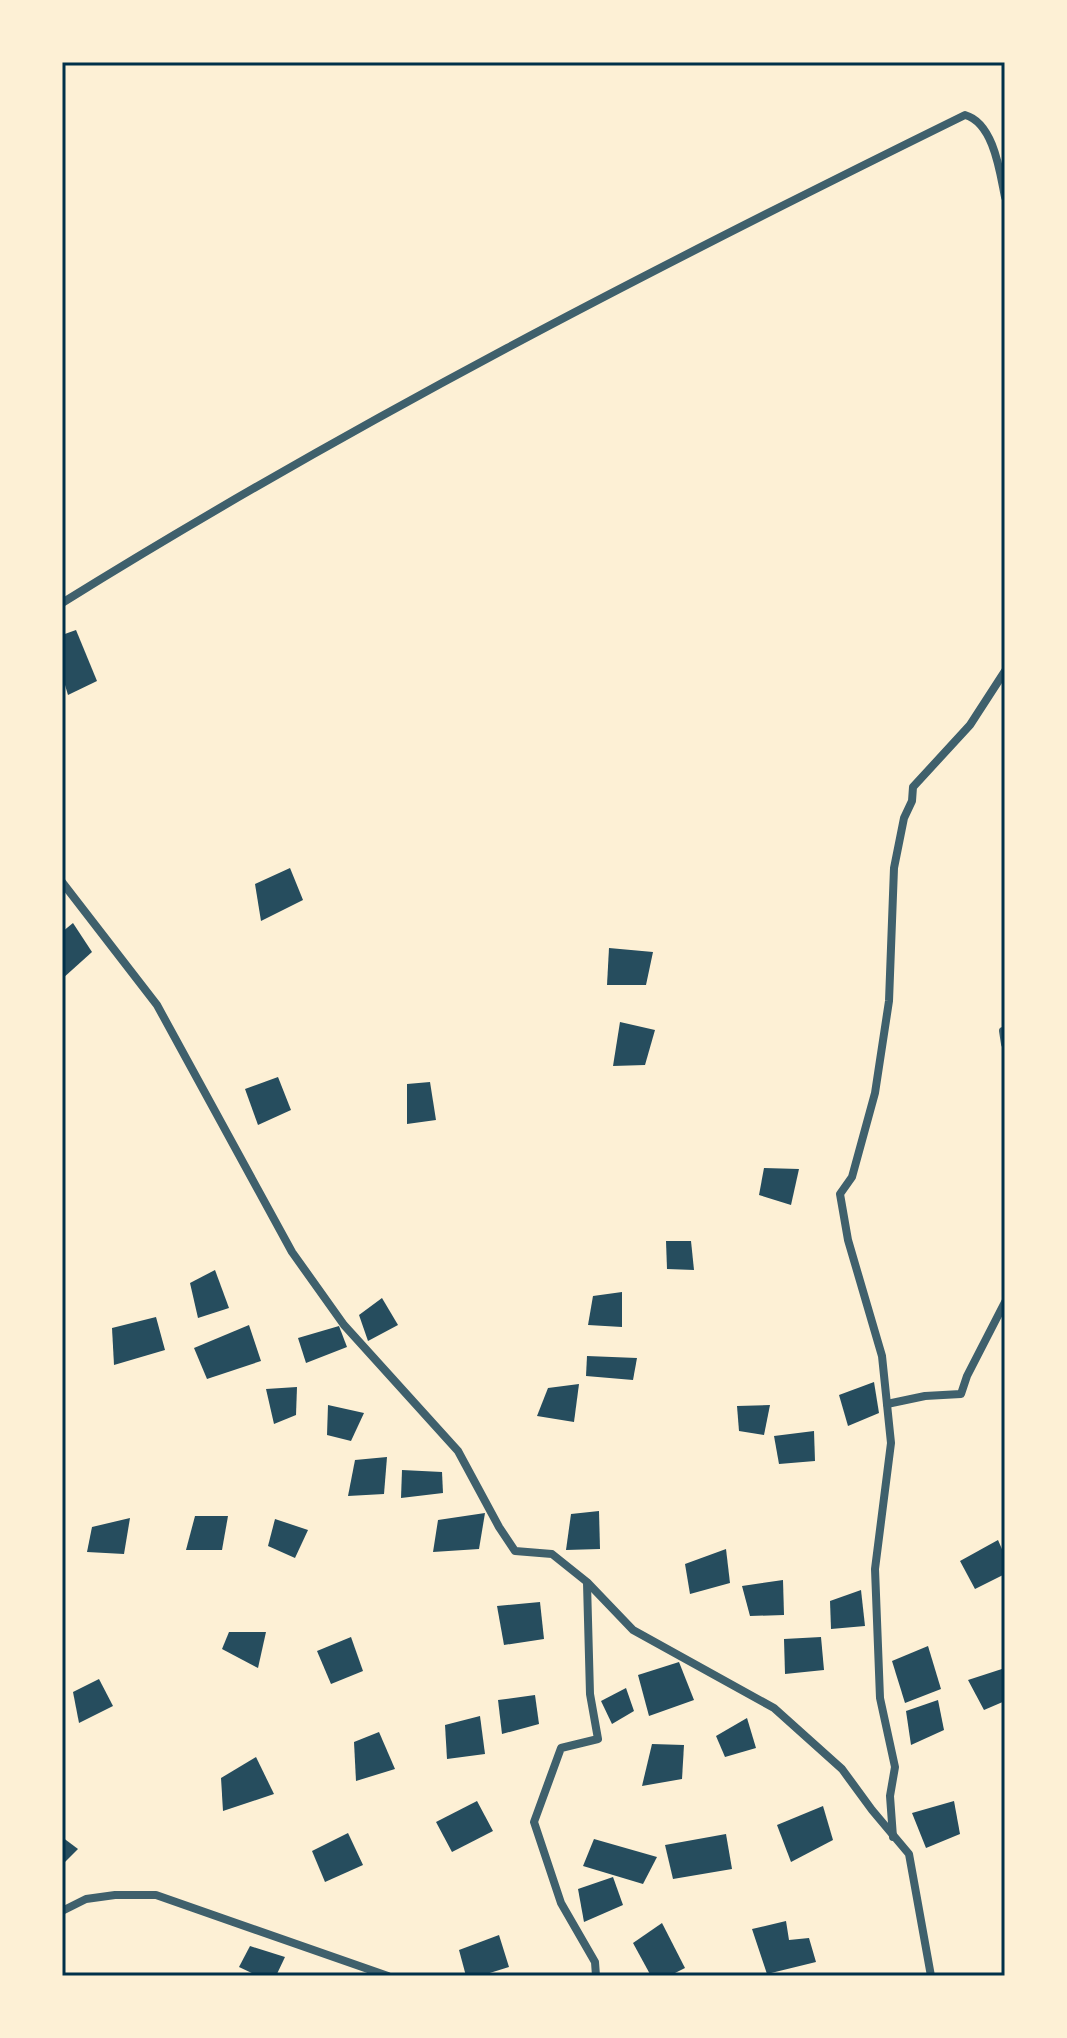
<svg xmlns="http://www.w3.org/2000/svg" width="1067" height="2038" font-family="Rubik,sans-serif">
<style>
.building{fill:#264d5e}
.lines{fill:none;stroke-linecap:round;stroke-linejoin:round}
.minor{stroke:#3f606c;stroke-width:8}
.neatline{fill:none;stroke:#003049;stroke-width:3}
</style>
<rect width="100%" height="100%" fill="#fdf0d5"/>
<g class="building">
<path d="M76,630L97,681L68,695L62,675V635Z"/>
<path d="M290,868L303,900L261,921L255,884Z"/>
<path d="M73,923L92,952L62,979V932Z"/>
<path d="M609,948L653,952L646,985H607Z"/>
<path d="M620,1022L655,1030L645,1065L613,1066Z"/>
<path d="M278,1077L291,1110L258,1125L245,1089Z"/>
<path d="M430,1082L436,1120L407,1124V1084Z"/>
<path d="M764,1168L799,1169L791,1205L759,1195Z"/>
<path d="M666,1241H691L694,1270L667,1269Z"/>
<path d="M215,1270L229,1308L198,1318L190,1283Z"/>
<path d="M622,1292V1327L588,1325L593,1296Z"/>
<path d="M382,1298L398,1325L368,1341L359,1315Z"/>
<path d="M156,1317L165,1350L114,1365L112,1328Z"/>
<path d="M249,1325L261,1361L207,1379L194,1348Z"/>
<path d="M339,1326L347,1347L306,1363L298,1338Z"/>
<path d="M587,1356L637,1358L633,1380L586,1376Z"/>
<path d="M874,1382L879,1413L848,1426L839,1395Z"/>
<path d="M579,1384L574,1422L537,1416L548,1388Z"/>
<path d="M297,1387L296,1415L274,1424L266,1389Z"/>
<path d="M328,1405L364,1413L351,1441L327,1435Z"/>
<path d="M770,1405L764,1435L739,1431L737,1406Z"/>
<path d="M814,1431L815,1461L779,1464L774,1436Z"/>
<path d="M387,1457L384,1494L348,1496L355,1460Z"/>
<path d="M402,1470L442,1472L443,1493L401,1498Z"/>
<path d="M599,1511L600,1549L566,1550L571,1514Z"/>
<path d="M485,1513L479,1549L433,1552L438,1520Z"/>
<path d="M195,1516H228L222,1550H186Z"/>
<path d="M130,1518L124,1554L87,1552L92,1527Z"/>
<path d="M275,1519L308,1530L295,1558L268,1546Z"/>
<path d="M998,1540L1005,1556V1574L975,1589L960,1561Z"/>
<path d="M726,1549L730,1583L690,1594L685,1564Z"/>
<path d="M783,1580L784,1615L750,1616L742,1586Z"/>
<path d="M861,1590L865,1626L831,1629L830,1601Z"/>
<path d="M540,1602L544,1639L504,1645L497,1606Z"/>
<path d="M229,1632H266L258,1668L222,1649Z"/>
<path d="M351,1637L363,1671L331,1684L317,1651Z"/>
<path d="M821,1637L824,1670L785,1674L784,1639Z"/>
<path d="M928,1646L941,1689L905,1703L892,1661Z"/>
<path d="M679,1662L694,1700L649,1716L638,1675Z"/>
<path d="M1005,1668V1701L984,1710L968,1680Z"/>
<path d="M99,1679L113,1706L79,1723L73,1692Z"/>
<path d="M626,1688L634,1711L612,1724L601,1701Z"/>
<path d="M535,1695L539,1724L502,1734L498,1700Z"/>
<path d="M938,1700L944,1730L911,1745L906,1711Z"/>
<path d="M480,1716L485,1754L447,1759L445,1725Z"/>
<path d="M747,1718L756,1748L725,1757L716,1736Z"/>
<path d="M379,1732L395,1769L356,1781L354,1742Z"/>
<path d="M652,1744L684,1745L682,1779L642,1786Z"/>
<path d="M256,1757L274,1794L223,1811L221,1778Z"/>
<path d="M477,1801L493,1831L452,1852L436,1822Z"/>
<path d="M954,1801L960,1834L926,1848L912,1813Z"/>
<path d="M823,1806L833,1840L791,1862L777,1825Z"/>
<path d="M348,1833L363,1865L325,1882L312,1851Z"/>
<path d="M726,1834L732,1869L673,1879L665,1845Z"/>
<path d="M62,1837L78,1849L62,1865Z"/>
<path d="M594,1839L657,1857L643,1884L583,1866Z"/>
<path d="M613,1877L623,1905L584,1922L578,1889Z"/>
<path d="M786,1921L789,1940L809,1938L816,1962L767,1974L752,1929Z"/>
<path d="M662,1923L685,1968L669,1976H651L633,1943Z"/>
<path d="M499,1935L509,1967L480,1976H466L459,1950Z"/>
<path d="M250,1946L285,1957L276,1976H258L239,1967Z"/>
</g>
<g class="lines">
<g class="minor">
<path d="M62,603C353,422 658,266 965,115C994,123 1000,173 1005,197"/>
<path d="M62,882L157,1005L292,1252L344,1325L458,1451L499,1527L515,1551L552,1554L587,1582L633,1630L774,1708L842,1769L872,1810L909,1854L931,1976"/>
<path d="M1003,1031L1005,1044"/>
<path d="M887,1404L925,1396L961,1394L967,1376L1005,1302"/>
<path d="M587,1583L590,1694L598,1739L561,1748L534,1822L561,1903L595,1962L596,1976"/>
<path d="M893,1837L890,1796L895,1767L880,1698L875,1569L891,1443L882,1356L848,1240L840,1194L852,1177L875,1093L889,1001L894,868L904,818L912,801L913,787L970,725L1005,671"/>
<path d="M62,1911L86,1899L115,1895H156L388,1976"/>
</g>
</g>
<rect width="1067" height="2038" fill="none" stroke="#fdf0d5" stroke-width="128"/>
<rect x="64" y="64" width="939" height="1910" class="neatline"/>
</svg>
